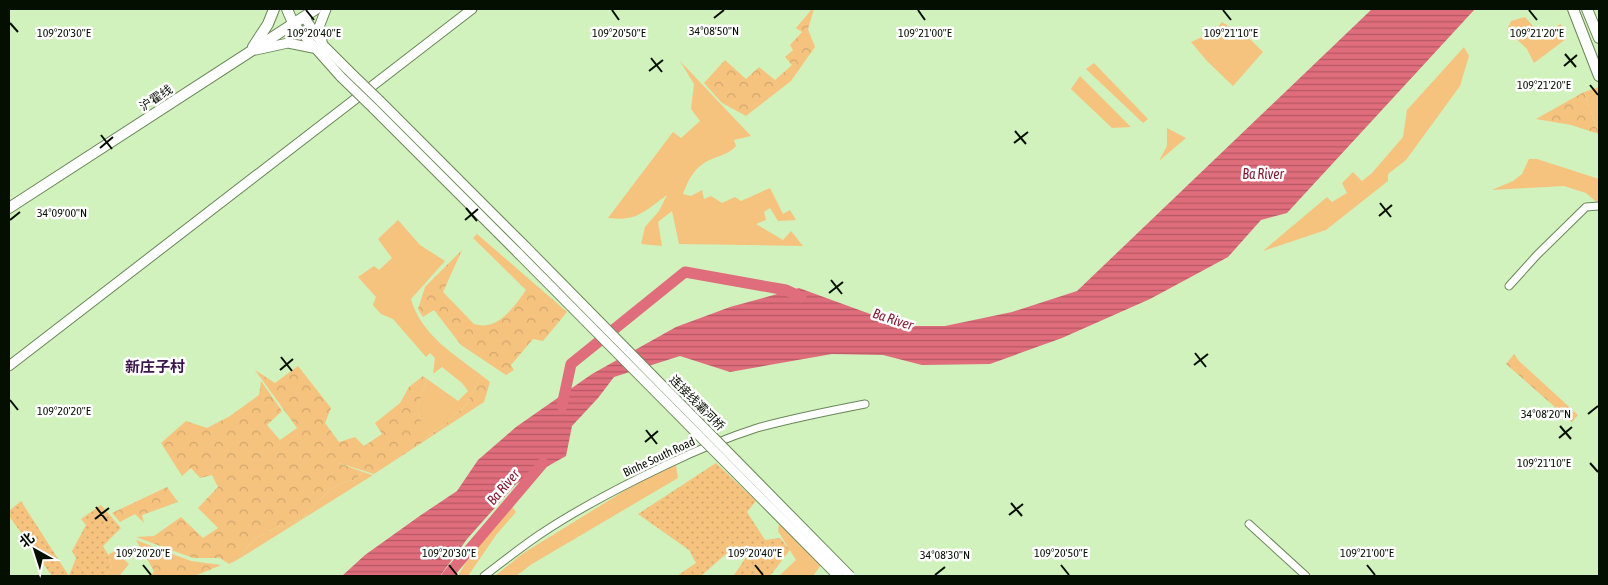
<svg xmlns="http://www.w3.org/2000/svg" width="1608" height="585" font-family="'Asap Condensed','Noto Sans SC',sans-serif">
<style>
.grass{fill:#f6c37f}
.forest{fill:url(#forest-crowns)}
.garden{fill:url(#garden-dots)}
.water{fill:url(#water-rules)}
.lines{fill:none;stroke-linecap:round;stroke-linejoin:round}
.river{stroke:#e06d7c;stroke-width:11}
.minor-casing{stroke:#6a8757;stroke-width:9}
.major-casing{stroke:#6a8757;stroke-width:11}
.highway-casing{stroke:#6a8757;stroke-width:12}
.minor{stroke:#fff;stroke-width:7}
.major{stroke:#fff;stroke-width:9}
.highway{stroke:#fff;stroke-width:10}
.major-bridge-casing{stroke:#6a8757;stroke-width:11;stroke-linecap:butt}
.major-bridge{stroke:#fff;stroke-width:9}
.ticks{fill:none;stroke:#050f01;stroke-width:2}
.labels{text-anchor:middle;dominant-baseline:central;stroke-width:5;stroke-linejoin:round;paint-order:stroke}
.street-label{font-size:12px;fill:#050f01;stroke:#fff}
.water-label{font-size:14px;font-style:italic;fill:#851c33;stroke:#fff}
.quarter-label{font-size:15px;font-weight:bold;fill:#3c174d;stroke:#fff}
.ticks-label{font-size:12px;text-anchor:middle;fill:#050f01;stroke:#fff;stroke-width:5;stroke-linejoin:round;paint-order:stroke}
</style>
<defs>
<pattern id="forest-crowns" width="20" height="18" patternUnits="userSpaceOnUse" patternTransform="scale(1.25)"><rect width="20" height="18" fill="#f6c37f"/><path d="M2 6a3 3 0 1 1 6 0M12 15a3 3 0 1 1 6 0" fill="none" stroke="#d1a66c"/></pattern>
<pattern id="garden-dots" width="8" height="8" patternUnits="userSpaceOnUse" patternTransform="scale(1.25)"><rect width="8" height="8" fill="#f6c37f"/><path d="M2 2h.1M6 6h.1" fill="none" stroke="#d1a66c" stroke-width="1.8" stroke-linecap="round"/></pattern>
<pattern id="water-rules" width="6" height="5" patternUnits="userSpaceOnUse" patternTransform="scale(1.25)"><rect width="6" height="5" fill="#e06d7c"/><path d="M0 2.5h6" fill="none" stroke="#b45863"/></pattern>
</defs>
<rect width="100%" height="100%" fill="#d1f1bd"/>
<g class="grass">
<path d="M1525,17L1540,34L1561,24L1566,39L1534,63L1527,49L1507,30L1511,21Z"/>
<path d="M1222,22L1252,41L1263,52L1233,86L1207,61L1191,42L1215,31Z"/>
<path d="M1464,47L1469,56L1460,86L1406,160L1388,174V181L1326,230L1263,251L1327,197L1332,202L1347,193L1342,183L1353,172L1362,181L1372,173L1403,137L1407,110Z"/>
<path d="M680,61L751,136L734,140L736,146C729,154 721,155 712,159C695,166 689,178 683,194L691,196L702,190L704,199L711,196L722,203L735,197L741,201L770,188L783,214L790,210L796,220L778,221L770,208L764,212L766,220L756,224L783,240L791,231L803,246L679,244L672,211L658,222L662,246L641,244L645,227L659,211L667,195C646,210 637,222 608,218L673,132L681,138L700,121L691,109L694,84Z"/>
<path d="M1094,63L1148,119L1143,123L1086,69Z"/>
<path d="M1080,76L1131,127L1112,128L1071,89Z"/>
<path d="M1599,87V134L1584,92Z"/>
<path d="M1167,128L1186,138L1159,161L1167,146Z"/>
<path d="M1529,159H1537L1599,179V204L1586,193L1564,186L1492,190L1513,181L1522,174Z"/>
<path d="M398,220L420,245L445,261L411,299C421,335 454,354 481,375L466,405L444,425L422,440V424L417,408L427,379L458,401L468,391L462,383L442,367L433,374L435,358L430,353L426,357L393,319L381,314L373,305L376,297L358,277L374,266L379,270L392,258L378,239Z"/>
<path d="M676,465L678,478L532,564L516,576H495L522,554L637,483Z"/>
<path d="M363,472L373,475L237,560L254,539L278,527L302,519L331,489L344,482L354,480Z"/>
<path d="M510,504L516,512L496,535L468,576H458L465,564Z"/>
<path d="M779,524L821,565L813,576H779L796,560L778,531Z"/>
</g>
<g class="forest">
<path d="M812,9H814L808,29L815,47L791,81L746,116L722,103L704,83L725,60L746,79L759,67L775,80L792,65L785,57L793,50L790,45L802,32L796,28Z"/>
<path d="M1584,92L1599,134L1571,125L1536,119Z"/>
<path d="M477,234L567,312L543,341L533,339L511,365L514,370L506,375L461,345L434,310L423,317L418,309L425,287L462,250L443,292L474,324C478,325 483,326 487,325C503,323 517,303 526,290L473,238Z"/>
<path d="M1514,354L1519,361L1578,415L1572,422L1506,364Z"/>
<path d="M298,366L331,408L325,423L339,442L355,437L364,446L382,434L375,423L400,403L409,387L423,376L427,379L417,408L422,424V440L444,425L466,405L481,375L490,382L484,402L374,474L336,462L363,472L354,480L344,482L331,489L302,519L278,527L254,539L237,560L229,564L220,558H193L136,537L154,536L181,517L203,538L218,528L198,508L218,487L212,475L200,478L191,468L182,476L161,443L186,421L207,428L230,416L259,395L261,381L282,411L267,425L280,440L297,428L255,370L275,383Z"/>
<path d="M167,487L178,502L142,515L144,523L135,514L120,522L112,513Z"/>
<path d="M136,540L191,561L221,565L195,576H151L154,571Z"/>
<path d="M115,551L129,564L120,575L121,576H105L112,567L108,555Z"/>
</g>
<g class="garden">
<path d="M716,463L756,501L747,512L765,540L780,538L790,550L770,576L734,575L751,550L735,546L701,576H677L696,563L689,550L638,514Z"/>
<path d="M21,501L69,576L76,558L72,551L86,525L81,519L101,505L121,528L103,546L108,555L112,567L105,576H52L9,516V511Z"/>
</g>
<path class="water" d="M1372,9H1475L1287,213L1261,220L1228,257L1150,299L1062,338L990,364L922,365L883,355L832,354L730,372L680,356L614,377L598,398L572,426L566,456L516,484L467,539L440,576H342L365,555L421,515L457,491L478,460L516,427L592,374L676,327L730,307L799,288L903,326H945L1012,312L1077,291Z"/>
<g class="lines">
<g class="river">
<path d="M562,406L571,364L685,272L786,290L801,297"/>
<path d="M447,576L543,463"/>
</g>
<defs>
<g id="minor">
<path d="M1509,286L1537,255L1586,207L1599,206"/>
<path d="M1249,524L1306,576"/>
<path d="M484,576C502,562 520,548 539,535C579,508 622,486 666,465C695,451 726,438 757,428C793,418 829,411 865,404"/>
</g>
<g id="major">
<path d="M304,17L324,46L349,71"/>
<path d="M293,23L341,77"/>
<path d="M322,41L319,27L326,9"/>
<path d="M256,50L288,43L313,48"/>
<path d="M380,101L526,247"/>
<path d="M373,108L519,254"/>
<path d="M9,366L472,9"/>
</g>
<g id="highway">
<path d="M287,9L293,23"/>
<path d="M1573,9L1599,76"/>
<path d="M1587,9L1599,38"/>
<path d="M253,47L268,24L274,9"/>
<path d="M9,208L316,9"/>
</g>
</defs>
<use href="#minor" class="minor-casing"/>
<use href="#major" class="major-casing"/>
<use href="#highway" class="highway-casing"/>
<use href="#minor" class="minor"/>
<use href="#major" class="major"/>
<use href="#highway" class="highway"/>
<defs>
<g id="major-bridge">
<path d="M349,71L380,101"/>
<path d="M341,77L373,108"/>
<path d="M526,247L850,576"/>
<path d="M519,254L838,576"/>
</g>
</defs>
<use href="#major-bridge" class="major-bridge-casing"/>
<use href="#major-bridge" class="major-bridge"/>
</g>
<path class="ticks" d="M306,10L314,20M612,10L619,20M918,10L925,20M1223,10L1231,20M1529,10L1537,20M714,18L724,10M10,23L18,32M1565,54L1576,67M651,58L662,72M1564,66L1577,55M649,71L663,60M1590,85L1598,95M1015,131L1026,144M101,135L112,149M1014,143L1028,132M100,148L113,137M1380,203L1391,217M466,208L477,221M1379,216L1392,205M10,220L20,212M465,220L478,209M831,280L842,294M829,293L843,282M1195,353L1206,367M281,357L292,371M1194,365L1208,354M280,370L293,359M10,400L18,410M1588,414L1598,406M1560,426L1571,439M646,430L657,444M1559,438L1572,427M645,442L658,431M1590,463L1598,472M1011,503L1022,516M96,507L107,521M1009,515L1023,504M95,519L109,508M143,565L151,575M449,565L457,575M755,565L763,575M1061,565L1069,575M1367,565L1375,575M935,575L945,567"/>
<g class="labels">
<g class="street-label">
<text transform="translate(156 98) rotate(-33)">沪霍线</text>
<text transform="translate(697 403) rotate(45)">连接线灞河桥</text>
<text transform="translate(659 457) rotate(-25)">Binhe South Road</text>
</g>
<g class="water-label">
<text x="1263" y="174">Ba River</text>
<text transform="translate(893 319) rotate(18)">Ba River</text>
<text transform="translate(503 487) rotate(-50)">Ba River</text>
</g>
<g class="quarter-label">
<text x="155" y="366">新庄子村</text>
</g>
</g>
<g class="ticks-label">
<text x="714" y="35">34°08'50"N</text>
<text x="619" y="37">109°20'50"E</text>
<text x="1537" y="37">109°21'20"E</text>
<text x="314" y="37">109°20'40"E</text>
<text x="925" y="37">109°21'00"E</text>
<text x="1231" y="37">109°21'10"E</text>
<text x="64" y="37">109°20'30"E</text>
<text x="1544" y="89">109°21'20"E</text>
<text x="62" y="217">34°09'00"N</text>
<text x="64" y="415">109°20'20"E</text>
<text x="1546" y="418">34°08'20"N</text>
<text x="1544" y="467">109°21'10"E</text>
<text x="143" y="557">109°20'20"E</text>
<text x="449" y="557">109°20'30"E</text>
<text x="755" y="557">109°20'40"E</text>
<text x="1061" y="557">109°20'50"E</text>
<text x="1367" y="557">109°21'00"E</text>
<text x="945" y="559">34°08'30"N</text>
</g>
<rect width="1608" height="585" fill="none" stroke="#050f01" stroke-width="20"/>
<g transform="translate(35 550) rotate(321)" stroke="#ffffff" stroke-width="4" paint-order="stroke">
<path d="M0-4L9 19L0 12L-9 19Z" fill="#050f01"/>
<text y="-8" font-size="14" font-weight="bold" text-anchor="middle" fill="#050f01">北</text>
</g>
</svg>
